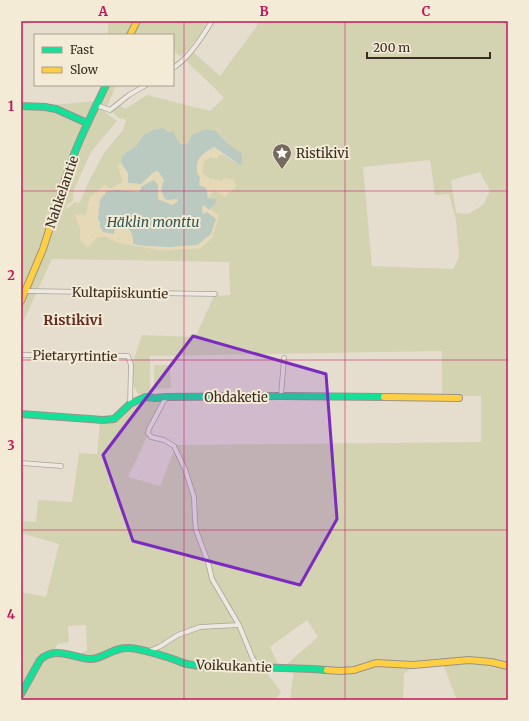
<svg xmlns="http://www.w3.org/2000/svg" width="529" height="721" font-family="Merriweather,serif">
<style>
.green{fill:#d3d3b2;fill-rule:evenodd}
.sand{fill:#e6d9b8}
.water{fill:#bacac0}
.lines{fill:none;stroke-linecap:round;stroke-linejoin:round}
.street-casing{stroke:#aaa398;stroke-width:5.5}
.fast-casing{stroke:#9a9288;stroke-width:8}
.slow-casing{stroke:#9a9288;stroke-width:8}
.street{stroke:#ede9e1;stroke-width:4}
.fast{stroke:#16e098;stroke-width:6}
.slow{stroke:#ffcf43;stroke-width:6}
.marked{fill:#7b2cbf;fill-opacity:0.2;stroke:#7b2cbf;stroke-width:3;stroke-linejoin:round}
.grid{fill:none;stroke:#c2185b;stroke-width:1;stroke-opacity:0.55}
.labels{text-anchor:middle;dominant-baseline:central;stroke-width:4;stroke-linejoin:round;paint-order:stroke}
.poi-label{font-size:13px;fill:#382c20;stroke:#f4ebd6;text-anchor:start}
.street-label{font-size:13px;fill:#382c20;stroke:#f4ebd6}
.water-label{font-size:14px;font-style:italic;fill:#305754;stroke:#f4ebd6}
.neighbourhood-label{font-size:14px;font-weight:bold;fill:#632e21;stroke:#f4ebd6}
.neatline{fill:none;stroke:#c2185b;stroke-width:1.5}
.grid-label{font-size:13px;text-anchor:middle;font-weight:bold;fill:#c2185b}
</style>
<rect width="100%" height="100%" fill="#e5decf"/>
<g class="green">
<path d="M108,21H134L127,35H108Z"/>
<path d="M141,21H208L199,36L181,57L173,50V35H134Z"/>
<path d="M258,21H508V664L492,661L414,663L376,661L354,669L288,666V663L318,637L307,620L270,647L279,666L214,665L187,663L129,647L96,658L78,655L87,650L86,625L68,626L69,642L58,644L53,652L44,654L21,692V592L46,597L59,544L21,533V521L36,522L38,500L72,502L79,453L97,454L100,420L114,419L145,397H166L128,477L160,486L176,445L481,442V396H442V351L150,356V394H138L133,385V362L142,335L195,337L214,296L230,295L229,262L52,259L25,318L21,324V108L95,101L111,85H116L105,112L117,121L91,152L73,192V201L69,204H67L65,210L75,202L76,203L80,202L90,179L104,153L123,130L126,120L122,118L120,119L112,112L119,105L125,109L147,95L210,111L224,98C212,84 198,73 185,60L192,51L220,76L257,26ZM216,131L222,138L234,150L240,165L222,154L216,158L211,157L204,161L201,173L210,179L221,181L208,198L216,203L209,210L201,248L160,250L119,243L105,236L80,240V229L86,215L90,197L110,189L123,182L118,165L122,164L121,157L128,151L136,146L144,135L180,144L188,143ZM430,160L435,195L449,194L456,220L459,257L453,269L372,266L363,167ZM480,172L490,191L483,205L468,214L456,213L451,180Z"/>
<path d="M154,365H170L171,388L154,389Z"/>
<path d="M115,651H142L187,666L264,669L281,692L275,700H21V697L41,661L52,655L88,660Z"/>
<path d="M469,662L508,667V700H455L456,698L443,664Z"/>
<path d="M376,664L413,666L404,674L403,700H290L294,669L340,672Z"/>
</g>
<g class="sand">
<path d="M214,147L222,154L216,158L210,157L204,161L202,173L210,179L221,181L225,178L234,180L236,187L227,194L226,197L214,190L208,198L199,185L196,165L200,157Z"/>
<path d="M122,164L128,173L129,183L150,176L154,172L158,171L164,180L161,190L168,200L178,199V200L172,205L158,199V185L154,180L142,186L139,192L117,190L100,200L98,220L100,222L117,221L129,228L134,238L133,244L145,246L169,247L203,215L202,208L204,205L219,215L212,238L201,248L160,250L119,243L105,236L96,238L88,248L80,240V229L75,214L86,215L90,197L105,185L110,189L123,183L118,165Z"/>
</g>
<path class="water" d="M163,128L168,132H173L180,144L188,143L192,135L206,129L216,131C223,140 232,148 242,153V164L240,165L214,147C206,152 196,157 197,168C197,172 197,174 200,177L199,185L206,188L208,198L216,199V203L209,210L204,205L202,208L203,214L207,212L216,219L211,234L197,245L169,247L145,246L133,244C134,231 128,227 117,221L114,234L103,232L100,227V222L98,220L100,200L107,191L117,190L139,192L142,186L154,180L158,185V199L172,205L178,201L177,199L168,200L165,199L161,190L164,180L158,171L154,172L141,184L128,183V173L122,164L121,157L128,151L136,146L144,135L153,130Z"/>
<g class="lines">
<defs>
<g id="street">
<path d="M173,68C188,59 203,36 212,21"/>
<path d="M96,105L110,110L129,95L146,85"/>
<path d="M26,291L215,294"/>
<path d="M21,355L128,356L131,365L130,404"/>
<path d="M281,396L284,358"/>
<path d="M166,397L149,429L148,433L151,437L164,440L174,446L185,469L194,497L195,520L196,530L208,562L212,579L239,625L253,659L260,668"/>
<path d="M21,463L61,466"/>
<path d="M149,651L159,647L178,635L200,627L239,625"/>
</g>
<g id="fast">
<path d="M21,106L45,107L56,109L87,123"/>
<path d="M65,180C75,147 91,116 106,85"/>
<path d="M21,414L103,420L114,419L130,404L145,397L155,398L166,397L281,396L384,397"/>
<path d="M21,694L40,660C54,646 72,657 89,659C103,660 112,647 129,648C143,649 157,654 170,658C176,660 182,663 187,664C207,668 228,667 248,667C275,668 301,668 327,670"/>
</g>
<g id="slow">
<path d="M130,35L137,21"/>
<path d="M21,301L43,249L65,180"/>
<path d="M384,397L459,398"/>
<path d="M327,670L339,671L354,670L376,663L413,665L469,660L491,662L508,666"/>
</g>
</defs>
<use href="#street" class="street-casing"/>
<use href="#fast" class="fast-casing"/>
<use href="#slow" class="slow-casing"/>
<use href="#street" class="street"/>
<use href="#fast" class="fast"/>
<use href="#slow" class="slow"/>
</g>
<path class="marked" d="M193,336L326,374L337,519L300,585L133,541L103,455Z"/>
<path class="grid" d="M184,21V700M345,21V700M21,191H508M21,360H508M21,530H508"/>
<defs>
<symbol id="sight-pin" viewBox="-11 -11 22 30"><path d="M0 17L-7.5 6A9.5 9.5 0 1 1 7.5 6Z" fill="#756a5d" stroke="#f4ebd6"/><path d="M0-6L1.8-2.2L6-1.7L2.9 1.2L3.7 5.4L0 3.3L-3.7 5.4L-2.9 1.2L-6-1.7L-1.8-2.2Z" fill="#fff"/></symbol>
</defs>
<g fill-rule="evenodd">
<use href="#sight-pin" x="271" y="142" width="22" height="30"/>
</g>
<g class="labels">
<g class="poi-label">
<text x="296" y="153">Ristikivi</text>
</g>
<g class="street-label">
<text transform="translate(62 192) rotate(-71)">Nahkelantie</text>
<text transform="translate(120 293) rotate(1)">Kultapiiskuntie</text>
<text transform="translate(75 356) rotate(1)">Pietaryrtintie</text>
<text x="236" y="397">Ohdaketie</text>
<text transform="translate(234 666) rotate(2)">Voikukantie</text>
</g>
<g class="water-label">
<text x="153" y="222">Häklin monttu</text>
</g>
<g class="neighbourhood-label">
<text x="73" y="320">Ristikivi</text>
</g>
</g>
<rect width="529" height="721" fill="none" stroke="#f4ebd6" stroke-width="44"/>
<rect x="34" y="34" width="140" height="52" fill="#f4ebd6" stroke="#a99f8d"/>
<rect x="42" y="47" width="20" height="6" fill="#16e098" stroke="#a99f8d"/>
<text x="70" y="54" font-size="12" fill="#382c20">Fast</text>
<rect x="42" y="67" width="20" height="6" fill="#ffcf43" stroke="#a99f8d"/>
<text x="70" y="74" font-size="12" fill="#382c20">Slow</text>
<path d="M367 52v6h123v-6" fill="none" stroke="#382c20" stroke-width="2"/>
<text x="373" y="52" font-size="12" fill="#382c20" stroke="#f4ebd6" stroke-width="3" paint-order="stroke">200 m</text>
<rect x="22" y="22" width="485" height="677" class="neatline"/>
<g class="grid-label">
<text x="103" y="16">A</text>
<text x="264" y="16">B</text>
<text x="426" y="16">C</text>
<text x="11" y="111">1</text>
<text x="11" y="280">2</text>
<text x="11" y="450">3</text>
<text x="11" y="619">4</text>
</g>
</svg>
